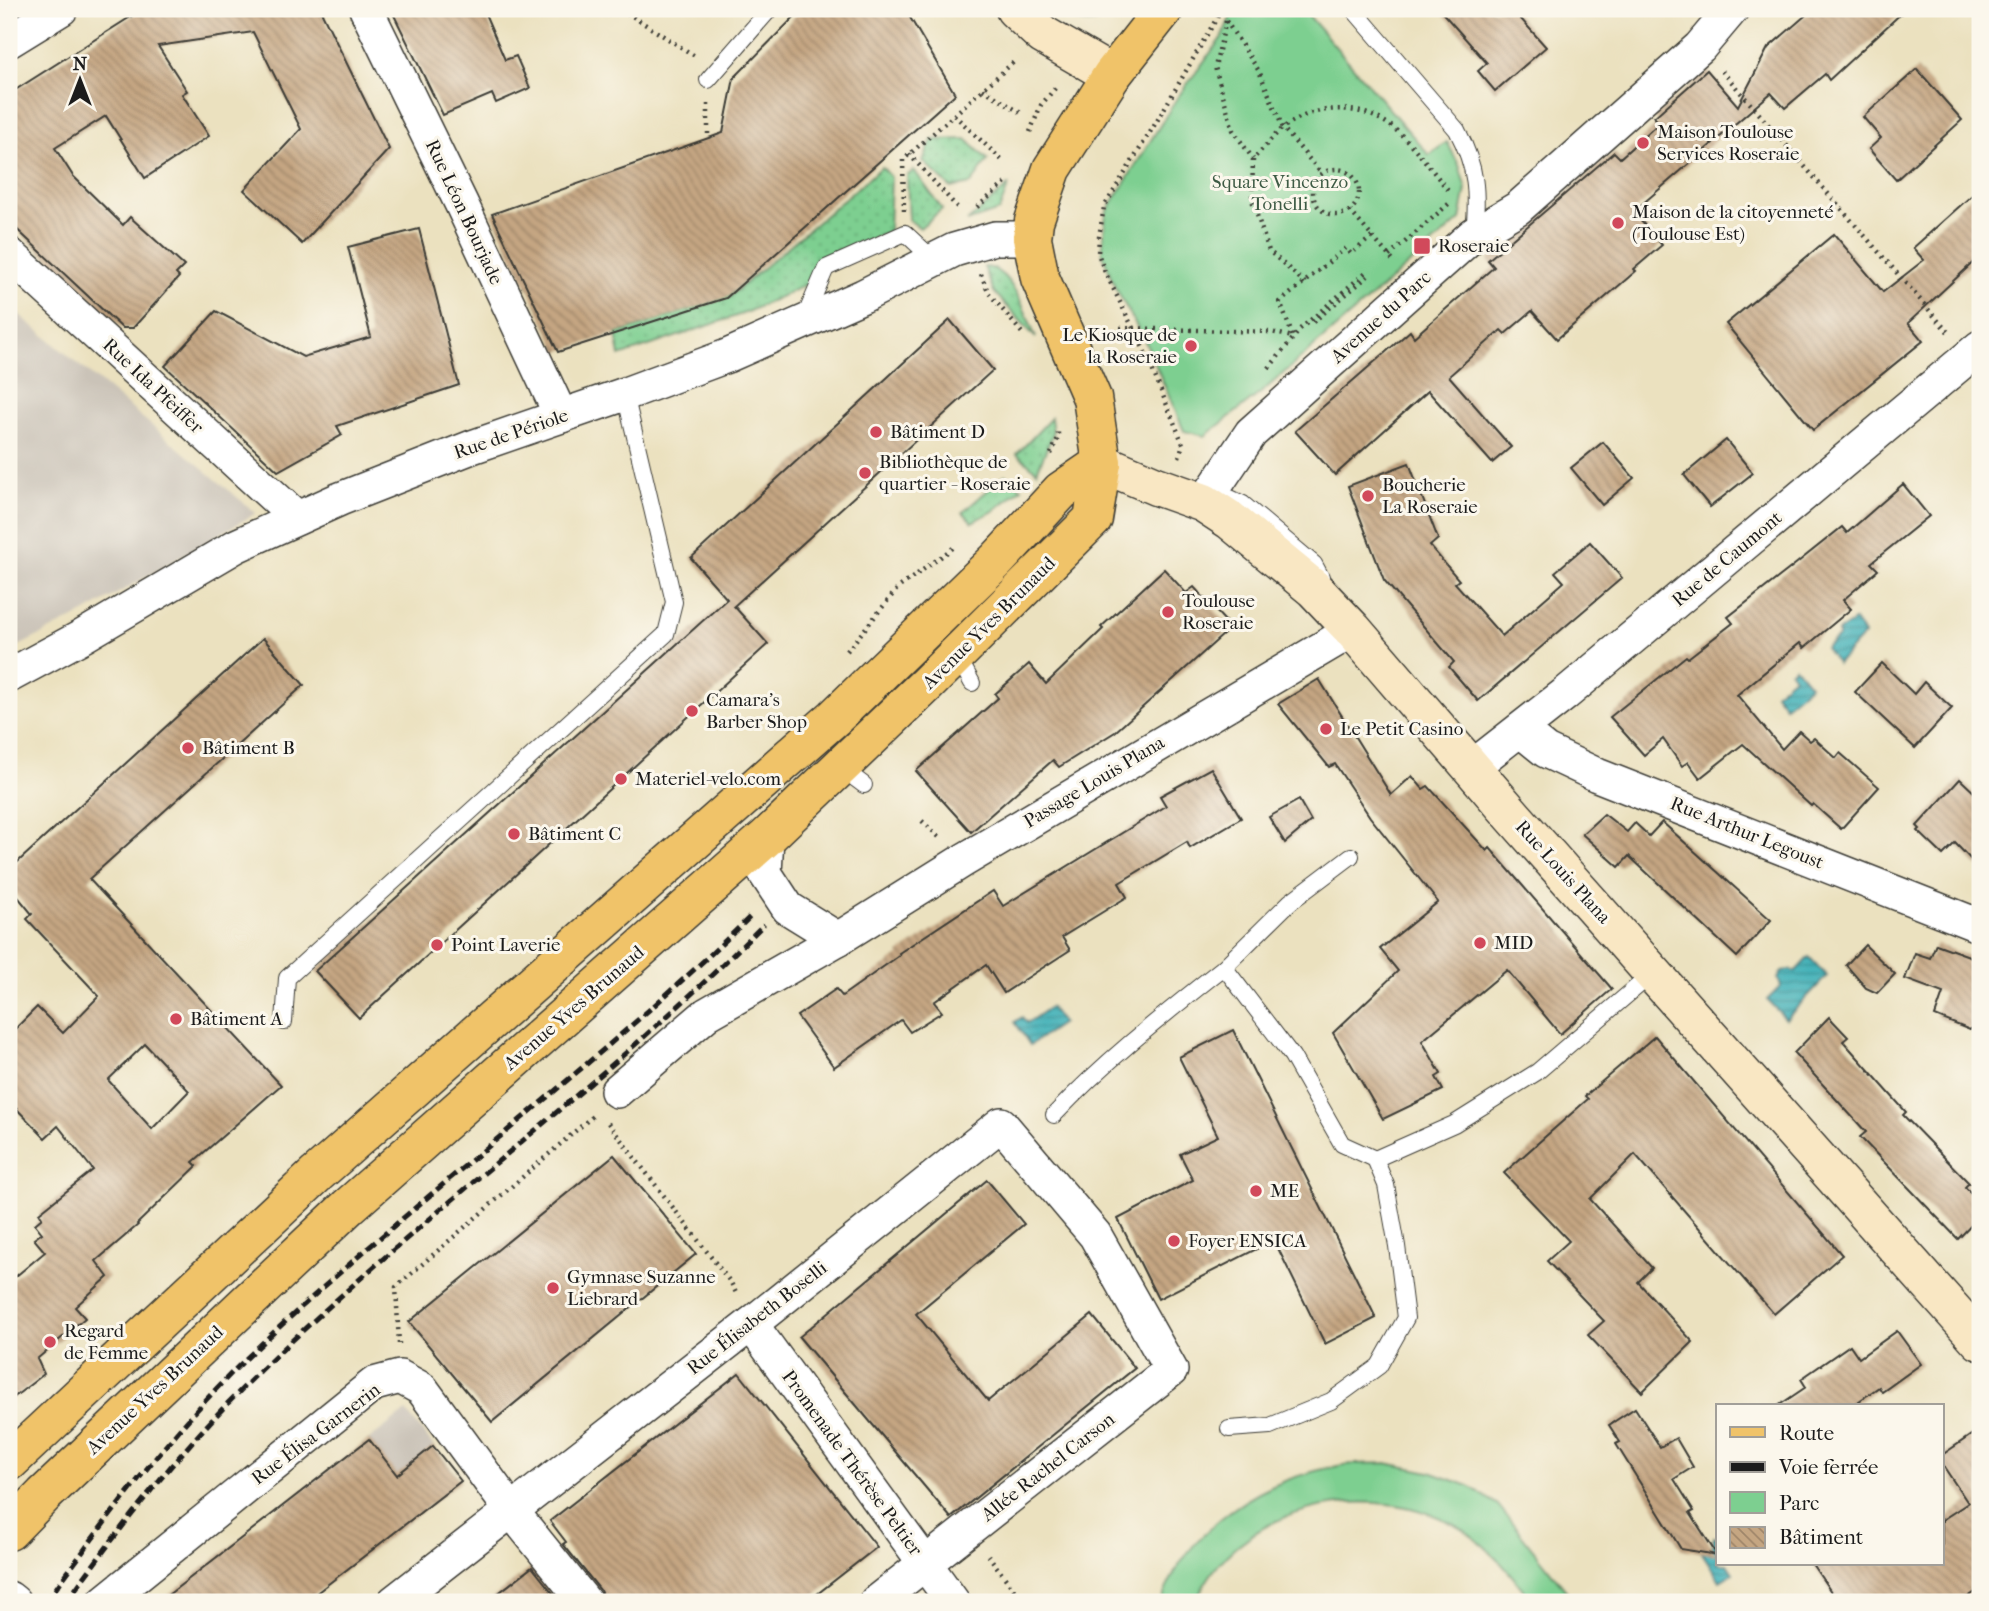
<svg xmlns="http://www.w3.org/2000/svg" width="1989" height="1611" font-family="'IM FELL French Canon',serif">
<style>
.industrial{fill:#cac3b8}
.grass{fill:url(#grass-dots);stroke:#4c7656;stroke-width:2}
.green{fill:#7dcf90;stroke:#4c7656;stroke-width:2}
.water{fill:url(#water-rules);stroke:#2e666a;stroke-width:2}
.building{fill:url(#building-back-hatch);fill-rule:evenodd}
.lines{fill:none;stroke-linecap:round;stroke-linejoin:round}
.lane-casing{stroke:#3b3a34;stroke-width:18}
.street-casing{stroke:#3b3a34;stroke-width:36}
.secondary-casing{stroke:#3b3a34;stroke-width:41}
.primary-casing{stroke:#3b3a34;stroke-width:41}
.path{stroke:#3b3a34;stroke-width:4.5;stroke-dasharray:2 5;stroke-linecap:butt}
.lane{stroke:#fff;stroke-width:16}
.street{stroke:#fff;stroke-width:33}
.secondary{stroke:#f9e7c3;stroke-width:38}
.primary{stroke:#f0c369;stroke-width:38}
.rail{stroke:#1c1c1c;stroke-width:5;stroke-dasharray:10 5;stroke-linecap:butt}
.poi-dot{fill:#d1495b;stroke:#fbf7ec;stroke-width:2.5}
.labels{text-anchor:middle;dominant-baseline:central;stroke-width:6;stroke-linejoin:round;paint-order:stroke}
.poi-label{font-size:19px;fill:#1c1c1c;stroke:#fbf7ec;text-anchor:start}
.park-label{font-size:19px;fill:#3e5b45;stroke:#fbf7ec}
.street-label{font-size:19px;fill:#1c1c1c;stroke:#fbf7ec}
</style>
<defs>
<pattern id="grass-dots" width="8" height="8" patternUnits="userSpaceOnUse" patternTransform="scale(1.75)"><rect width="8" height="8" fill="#7dcf90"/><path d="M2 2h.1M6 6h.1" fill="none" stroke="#6bb17c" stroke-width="1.8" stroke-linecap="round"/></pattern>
<pattern id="water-rules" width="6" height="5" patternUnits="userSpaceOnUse" patternTransform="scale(1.75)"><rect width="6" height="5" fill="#40b1b8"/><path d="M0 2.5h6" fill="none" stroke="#358f95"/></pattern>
<pattern id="building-back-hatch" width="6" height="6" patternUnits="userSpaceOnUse" patternTransform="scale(1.75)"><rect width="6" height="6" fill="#c5a682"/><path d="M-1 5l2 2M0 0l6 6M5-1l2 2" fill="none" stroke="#9f866a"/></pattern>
</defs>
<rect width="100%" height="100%" fill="#fbf7ec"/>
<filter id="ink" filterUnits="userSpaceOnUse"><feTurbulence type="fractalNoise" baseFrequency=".0143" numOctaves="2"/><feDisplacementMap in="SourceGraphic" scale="14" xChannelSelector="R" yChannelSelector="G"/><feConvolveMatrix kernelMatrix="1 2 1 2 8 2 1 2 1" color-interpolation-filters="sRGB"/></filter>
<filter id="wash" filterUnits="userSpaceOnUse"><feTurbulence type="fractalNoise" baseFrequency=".00686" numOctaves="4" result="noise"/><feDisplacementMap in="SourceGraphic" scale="28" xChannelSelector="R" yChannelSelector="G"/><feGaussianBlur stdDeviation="1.57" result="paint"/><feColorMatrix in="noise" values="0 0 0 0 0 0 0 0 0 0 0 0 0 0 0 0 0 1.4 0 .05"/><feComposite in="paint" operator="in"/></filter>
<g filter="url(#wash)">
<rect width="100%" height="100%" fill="#ebe1bf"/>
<g class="industrial">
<path d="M9,306L256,513L84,613L9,651Z"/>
<path d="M406,1411L461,1481L355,1564L299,1493Z"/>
</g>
<g class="grass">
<path d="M1088,9H1116C1104,22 1090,26 1073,19Z"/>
<path d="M966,139L988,160L971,184L951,188L923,161L932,140Z"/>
<path d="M882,167L891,177L889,231L818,265L810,283L745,313L620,356L616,334L730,296Z"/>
<path d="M914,170L942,209L920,228L909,220L907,176Z"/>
<path d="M1009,185L999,211L967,222Z"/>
<path d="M984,267C1012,267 1027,317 1036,338L994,292Z"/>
<path d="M1051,418L1053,434L1037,471L1017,454Z"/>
<path d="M1005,475L1022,488L992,512L972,522L963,512Z"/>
</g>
<g class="green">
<path d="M1234,9H1303L1429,155L1447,142L1459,165L1466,189L1460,220L1263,391L1205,436L1184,431L1147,345L1115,287L1102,252L1106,213L1177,98L1222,37Z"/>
<path d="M1386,1463L1430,1472L1469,1486L1498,1505L1575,1602H1533C1510,1573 1487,1542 1453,1524C1367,1478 1235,1507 1196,1602H1161C1189,1526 1260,1480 1338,1466C1353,1463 1370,1464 1386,1463Z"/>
</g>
<g class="water">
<path d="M1854,621L1864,635L1837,664L1825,648L1838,637V632Z"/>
<path d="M1795,667L1810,685L1785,706L1775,693L1794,677L1790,671Z"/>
<path d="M1809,957L1827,976L1786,1019L1767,1000L1781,986L1778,979L1782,971L1790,970L1795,972Z"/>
<path d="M1050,1007L1062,1023L1030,1045L1015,1022L1022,1017L1027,1023Z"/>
<path d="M1714,1537H1718V1564H1727L1733,1573L1720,1581L1701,1551L1713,1544Z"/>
</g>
<g id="blocks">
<g class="building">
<path d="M143,9H320L389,149L302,244L244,190L301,129L253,32L158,46L187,91L182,94L209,136L145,178L106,116L55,148L73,176L123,225L130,217L184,266L176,274L179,277L133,328H122L9,222V94Z"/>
<path d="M391,9H483L505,60L516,56L530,88L496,103L492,94L443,115Z"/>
<path d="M802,9H905L955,94L726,298L558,352L492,214L723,133L734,78Z"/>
<path d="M1439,9H1512L1546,47L1495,91L1478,71L1487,63Z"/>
<path d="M1813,9H1906L1829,80L1825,74L1785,108L1771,93L1633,212L1662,245L1634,269L1636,271L1557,339L1532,311L1505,334L1501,330L1449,376L1511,447L1492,463L1428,391L1335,475L1295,431L1410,331L1414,337L1494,267L1488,260L1614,152L1620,158L1659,123L1654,117L1707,70L1738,106L1768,48Z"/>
<path d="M1917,69L1962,120L1896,180L1869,149L1881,138L1863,117Z"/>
<path d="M1980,188V256L1908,323L1923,341L1813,430L1726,324L1834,234L1883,292L1924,260L1913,248Z"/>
<path d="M419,229L459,385L337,426L342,435L278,471L165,366L216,311L303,357L371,337L348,247Z"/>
<path d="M950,320L993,370L734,606L768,644L359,1018L315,971L727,599L691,558Z"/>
<path d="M1726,440L1753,473L1710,507L1684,475Z"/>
<path d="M1603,442L1634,478L1602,505L1571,468Z"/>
<path d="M1409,463L1438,539L1430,546L1459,580L1455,583L1502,636L1564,582L1555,572L1590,542L1622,578L1478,701L1449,667L1454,662L1384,580L1348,486Z"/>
<path d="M1903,484L1929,516L1871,563L1878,570L1843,600L1851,609L1804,648L1800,643L1737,695L1782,749L1799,731L1810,741L1814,738L1836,758L1840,753L1879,787L1841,829L1813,804L1811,806L1743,744L1700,778L1688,762L1682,766L1663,739L1644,755L1610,717L1686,656L1688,658L1733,623L1728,617L1788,570L1842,527L1847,533Z"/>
<path d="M1164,569L1186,593L1194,587L1225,621L1218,628L1224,634L1115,732L1059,767L1053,760L971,832L916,771L998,698L995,694L1029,664L1046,684L1103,629L1101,627Z"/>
<path d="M263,638L304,685L89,879L281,1085L193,1162L197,1166L137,1224L138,1225L96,1261L108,1277L75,1307L85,1318L37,1359L44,1374L9,1401V1282L45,1252L34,1239L42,1233L35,1224L42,1218L39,1213L93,1170L58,1126L45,1138L9,1101V1035L37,1007L63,1033L99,996L27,919L32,914L9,886V870ZM145,1044L189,1091L152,1129L108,1080Z"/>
<path d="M1882,663L1914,694L1924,682L1952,708L1915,748L1855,692Z"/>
<path d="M1319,679L1391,795L1412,776L1423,789L1428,786L1487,851L1490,848L1612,989L1560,1034L1507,970L1422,1041L1441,1074L1436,1077L1443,1090L1383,1119L1333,1033L1398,971L1380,949L1438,902L1370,817L1335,764L1329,767L1278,704Z"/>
<path d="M1211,768L1241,818L1190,848L1187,842L1119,883L1127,897L1062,937L1070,950L1004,993L986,965L934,1002L942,1012L910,1032L901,1020L834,1067L797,1016L836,989L842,996L900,955L899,953L993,891L1003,906L1166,806L1160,796Z"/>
<path d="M1960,779L1980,798V869L1955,843L1943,855L1918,831L1920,829L1917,826Z"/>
<path d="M1299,800L1311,821L1285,843L1269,817Z"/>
<path d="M1604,814L1627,832L1635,823L1649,836L1662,822L1771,920L1737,957L1629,856L1619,867L1582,834Z"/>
<path d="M1936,944L1980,960V1020L1970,1030L1935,1016L1943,993L1905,979L1915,953L1930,958Z"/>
<path d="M1865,945L1895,974L1877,993L1866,988L1846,965Z"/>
<path d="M1829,1017L1848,1037L1843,1041L1906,1112L1903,1115L1969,1183L1965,1187L1980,1202V1216L1958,1239L1860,1137L1866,1132L1794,1053Z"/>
<path d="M1233,1030L1376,1318L1325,1344L1274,1240L1158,1299L1118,1219L1193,1180L1180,1154L1218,1136L1179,1057Z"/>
<path d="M1655,1036L1842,1255L1774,1314L1635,1154L1590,1199L1652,1268L1638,1282L1693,1342L1642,1392L1588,1335L1604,1321L1547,1261L1569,1241L1504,1173L1588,1099L1585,1096Z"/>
<path d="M614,1155L696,1254L492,1422L409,1322Z"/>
<path d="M987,1180L1024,1224L916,1314L988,1401L1092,1315L1135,1368L951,1518L799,1337Z"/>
<path d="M1897,1331L1921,1364L1882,1392L1879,1387L1852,1406H1778L1806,1387L1801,1379L1850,1345L1859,1358Z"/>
<path d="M739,1373L877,1547L807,1602H604L600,1590L563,1544L566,1542L550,1521Z"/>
<path d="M1635,1408L1660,1447L1676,1438L1693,1467L1674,1479L1694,1511L1690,1513L1717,1555L1681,1549L1616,1444L1620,1442L1609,1425Z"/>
<path d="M1980,1429V1589L1960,1602H1838L1812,1564H1942V1520L1968,1503L1942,1464V1455Z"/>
<path d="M369,1439L397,1475L433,1446L461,1481L305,1602H159Z"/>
<path d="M532,1567L560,1602H487Z"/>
</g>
</g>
</g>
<g filter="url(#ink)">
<use href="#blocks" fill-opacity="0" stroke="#3b3a34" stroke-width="2"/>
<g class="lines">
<defs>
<g id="lane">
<path d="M1353,9L1457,130C1477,168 1478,193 1474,234"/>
<path d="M708,80L770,9"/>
<path d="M804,319L826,268L905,233L933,259"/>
<path d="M1217,500L1230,498L1243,504L1314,564L1321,577"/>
<path d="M957,655L972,683"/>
<path d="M840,767L864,785"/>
<path d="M1224,967L1290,902L1351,856"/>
<path d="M284,1022L287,978L666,634L674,602L625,394"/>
<path d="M1054,1115C1106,1060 1165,1014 1224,967L1292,1056L1342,1144L1375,1159L1386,1185L1397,1246L1406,1318L1379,1366L1331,1401L1270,1426L1229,1429"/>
<path d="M1375,1159L1454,1124L1537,1072L1653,973"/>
</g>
<g id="street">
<path d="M366,9L461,203L561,416"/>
<path d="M9,41L61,9"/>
<path d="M9,254L297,518"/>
<path d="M1204,503L1251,433L1474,234L1518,208L1700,47L1732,9"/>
<path d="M9,676L83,636L236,546L340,499L472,447L625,394L727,356L863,296L954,250L995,238H1032"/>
<path d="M1520,730L1546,751L1597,775L1980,926"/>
<path d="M1472,767L1564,695L1980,347"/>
<path d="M767,837L765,873L788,908L838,939"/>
<path d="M617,1091L707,1014L838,939L964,860L1353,630"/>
<path d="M751,1324L953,1602"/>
<path d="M9,1598L14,1602"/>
<path d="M104,1602L374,1384L400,1377L422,1389L511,1510L585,1602"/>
<path d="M394,1602L751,1324L1001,1124L1095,1235L1171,1370L876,1602"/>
</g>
<g id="secondary">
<path d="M1015,9L1043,35L1112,75"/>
<path d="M1102,463L1156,486L1204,503L1230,520L1314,589L1353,630L1513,816L1980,1341"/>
</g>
<g id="primary">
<path d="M9,1462L317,1174L835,717L997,560L1061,491L1102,463"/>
<path d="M9,1531L44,1495L348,1207L767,837L927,684L1093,519L1102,463L1092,398L1040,278L1032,238L1034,221L1052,169L1112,75L1164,9"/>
</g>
</defs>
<use href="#lane" class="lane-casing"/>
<use href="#street" class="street-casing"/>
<use href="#secondary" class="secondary-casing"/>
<use href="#primary" class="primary-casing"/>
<g class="path">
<path d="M621,9L695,56"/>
<path d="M1226,21L1259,71L1283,128L1322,174"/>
<path d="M1226,21L1215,67L1233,130L1253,159"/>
<path d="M1722,71L1948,332"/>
<path d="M983,89L1024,115"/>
<path d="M708,104V138"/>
<path d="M954,115L1004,162"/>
<path d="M1030,132L1041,105L1057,86"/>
<path d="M909,154L957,207"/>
<circle cx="1336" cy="192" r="23"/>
<path d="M977,207L1008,181"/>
<path d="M904,211L903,160L1016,60"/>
<path d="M1350,211L1395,263"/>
<path d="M1389,256L1452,201"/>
<path d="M981,274L988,292L1022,333"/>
<path d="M1305,283L1269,251L1252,200L1253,159C1263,149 1272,137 1283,128C1316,102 1366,103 1397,131C1417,148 1433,173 1450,192"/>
<path d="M1313,322L1368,276"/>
<path d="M1120,328L1271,332L1293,337L1280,302L1346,248L1351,254L1373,236"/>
<path d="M1300,329L1366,272"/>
<path d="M1269,368L1299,331"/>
<path d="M1051,454L1058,438V429"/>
<path d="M1179,457L1183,444L1145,352L1104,270L1098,253L1099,237L1104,207L1157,121L1222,9"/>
<path d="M847,651L898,588L953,548"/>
<path d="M922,821L940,838"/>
<path d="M608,1123L731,1283L737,1295"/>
<path d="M399,1344L396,1287L595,1114"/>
<path d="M988,1555L1023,1602"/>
</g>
<use href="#lane" class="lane"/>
<use href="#street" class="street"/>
<use href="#secondary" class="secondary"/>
<use href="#primary" class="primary"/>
<g class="rail">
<path d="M46,1602C110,1514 176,1425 255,1350C415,1198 595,1068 753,914"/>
<path d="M66,1602C118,1531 171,1461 233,1398C400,1229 597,1093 764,924"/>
</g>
</g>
</g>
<g class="poi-dot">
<circle cx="1643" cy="143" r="7"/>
<circle cx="1618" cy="223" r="7"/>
<rect x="1413" y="237" width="18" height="18" rx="3.5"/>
<circle cx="1191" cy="346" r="7"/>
<circle cx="876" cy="432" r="7"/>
<circle cx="865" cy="473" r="7"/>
<circle cx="1368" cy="496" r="7"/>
<circle cx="1168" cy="612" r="7"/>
<circle cx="692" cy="711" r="7"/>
<circle cx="1326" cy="729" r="7"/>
<circle cx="188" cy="748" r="7"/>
<circle cx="621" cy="779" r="7"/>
<circle cx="514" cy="834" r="7"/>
<circle cx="1480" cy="943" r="7"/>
<circle cx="437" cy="945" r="7"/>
<circle cx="176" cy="1019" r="7"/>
<circle cx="1256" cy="1191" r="7"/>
<circle cx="1174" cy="1241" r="7"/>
<circle cx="553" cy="1288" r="7"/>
<circle cx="50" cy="1342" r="7"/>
</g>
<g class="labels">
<g class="poi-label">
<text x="1657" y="132">Maison Toulouse<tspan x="1657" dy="22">Services Roseraie</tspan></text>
<text x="1632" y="212">Maison de la citoyenneté<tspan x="1632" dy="22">(Toulouse Est)</tspan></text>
<text x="1438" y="246">Roseraie</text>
<text x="1177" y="335" text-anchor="end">Le Kiosque de<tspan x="1177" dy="22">la Roseraie</tspan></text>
<text x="890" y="432">Bâtiment D</text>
<text x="879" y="462">Bibliothèque de<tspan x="879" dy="22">quartier - Roseraie</tspan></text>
<text x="1382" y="485">Boucherie<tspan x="1382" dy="22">La Roseraie</tspan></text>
<text x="1182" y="601">Toulouse<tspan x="1182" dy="22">Roseraie</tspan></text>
<text x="706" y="700">Camara's<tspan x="706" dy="22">Barber Shop</tspan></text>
<text x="1340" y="729">Le Petit Casino</text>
<text x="202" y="748">Bâtiment B</text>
<text x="635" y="779">Materiel-velo.com</text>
<text x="528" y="834">Bâtiment C</text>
<text x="1494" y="943">MID</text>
<text x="451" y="945">Point Laverie</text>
<text x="190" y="1019">Bâtiment A</text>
<text x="1270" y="1191">ME</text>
<text x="1188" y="1241">Foyer ENSICA</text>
<text x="567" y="1277">Gymnase Suzanne<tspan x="567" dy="22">Liebrard</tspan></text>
<text x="64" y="1331">Regard<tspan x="64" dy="22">de Femme</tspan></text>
</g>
<g class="park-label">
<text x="1280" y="182">Square Vincenzo<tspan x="1280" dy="22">Tonelli</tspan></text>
</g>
<g class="street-label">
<text transform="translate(464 212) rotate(65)">Rue Léon Bourjade</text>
<text transform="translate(1381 317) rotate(-42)">Avenue du Parc</text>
<text transform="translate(153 386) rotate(43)">Rue Ida Pfeiffer</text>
<text transform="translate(511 434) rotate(-19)">Rue de Périole</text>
<text transform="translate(1727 559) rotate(-40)">Rue de Caumont</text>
<text transform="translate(989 623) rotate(-45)">Avenue Yves Brunaud</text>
<text transform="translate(1094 782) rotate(-31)">Passage Louis Plana</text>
<text transform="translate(1747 833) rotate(22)">Rue Arthur Legoust</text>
<text transform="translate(1563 872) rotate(48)">Rue Louis Plana</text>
<text transform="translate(574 1008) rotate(-41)">Avenue Yves Brunaud</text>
<text transform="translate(757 1318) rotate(-38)">Rue Élisabeth Boselli</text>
<text transform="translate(155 1390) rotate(-43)">Avenue Yves Brunaud</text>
<text transform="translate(316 1434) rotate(-37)">Rue Élisa Garnerin</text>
<text transform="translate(852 1463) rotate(54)">Promenade Thérèse Peltier</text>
<text transform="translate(1048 1467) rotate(-38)">Allée Rachel Carson</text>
</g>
</g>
<rect width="1989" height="1611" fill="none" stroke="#fbf7ec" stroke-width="35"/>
<rect x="1716" y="1404" width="228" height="161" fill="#fbf7ec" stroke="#a29f99" stroke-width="2"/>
<rect x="1730" y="1427" width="35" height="10" fill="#f0c369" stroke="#a29f99" stroke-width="2"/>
<text x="1779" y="1440" font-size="21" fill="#1c1c1c">Route</text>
<rect x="1730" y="1462" width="35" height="10" fill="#1c1c1c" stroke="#a29f99" stroke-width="2"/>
<text x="1779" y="1474" font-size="21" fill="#1c1c1c">Voie ferrée</text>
<rect x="1730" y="1492" width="35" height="21" fill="#7dcf90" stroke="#a29f99" stroke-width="2"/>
<text x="1779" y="1510" font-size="21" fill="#1c1c1c">Parc</text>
<rect x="1730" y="1527" width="35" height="21" fill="url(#building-back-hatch)" stroke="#a29f99" stroke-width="2"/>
<text x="1779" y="1544" font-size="21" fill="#1c1c1c">Bâtiment</text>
<g transform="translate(80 80)" stroke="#fbf7ec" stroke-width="5" paint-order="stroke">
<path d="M0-5L12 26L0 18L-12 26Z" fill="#1c1c1c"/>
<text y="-10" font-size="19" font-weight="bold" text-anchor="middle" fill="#1c1c1c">N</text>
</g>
</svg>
